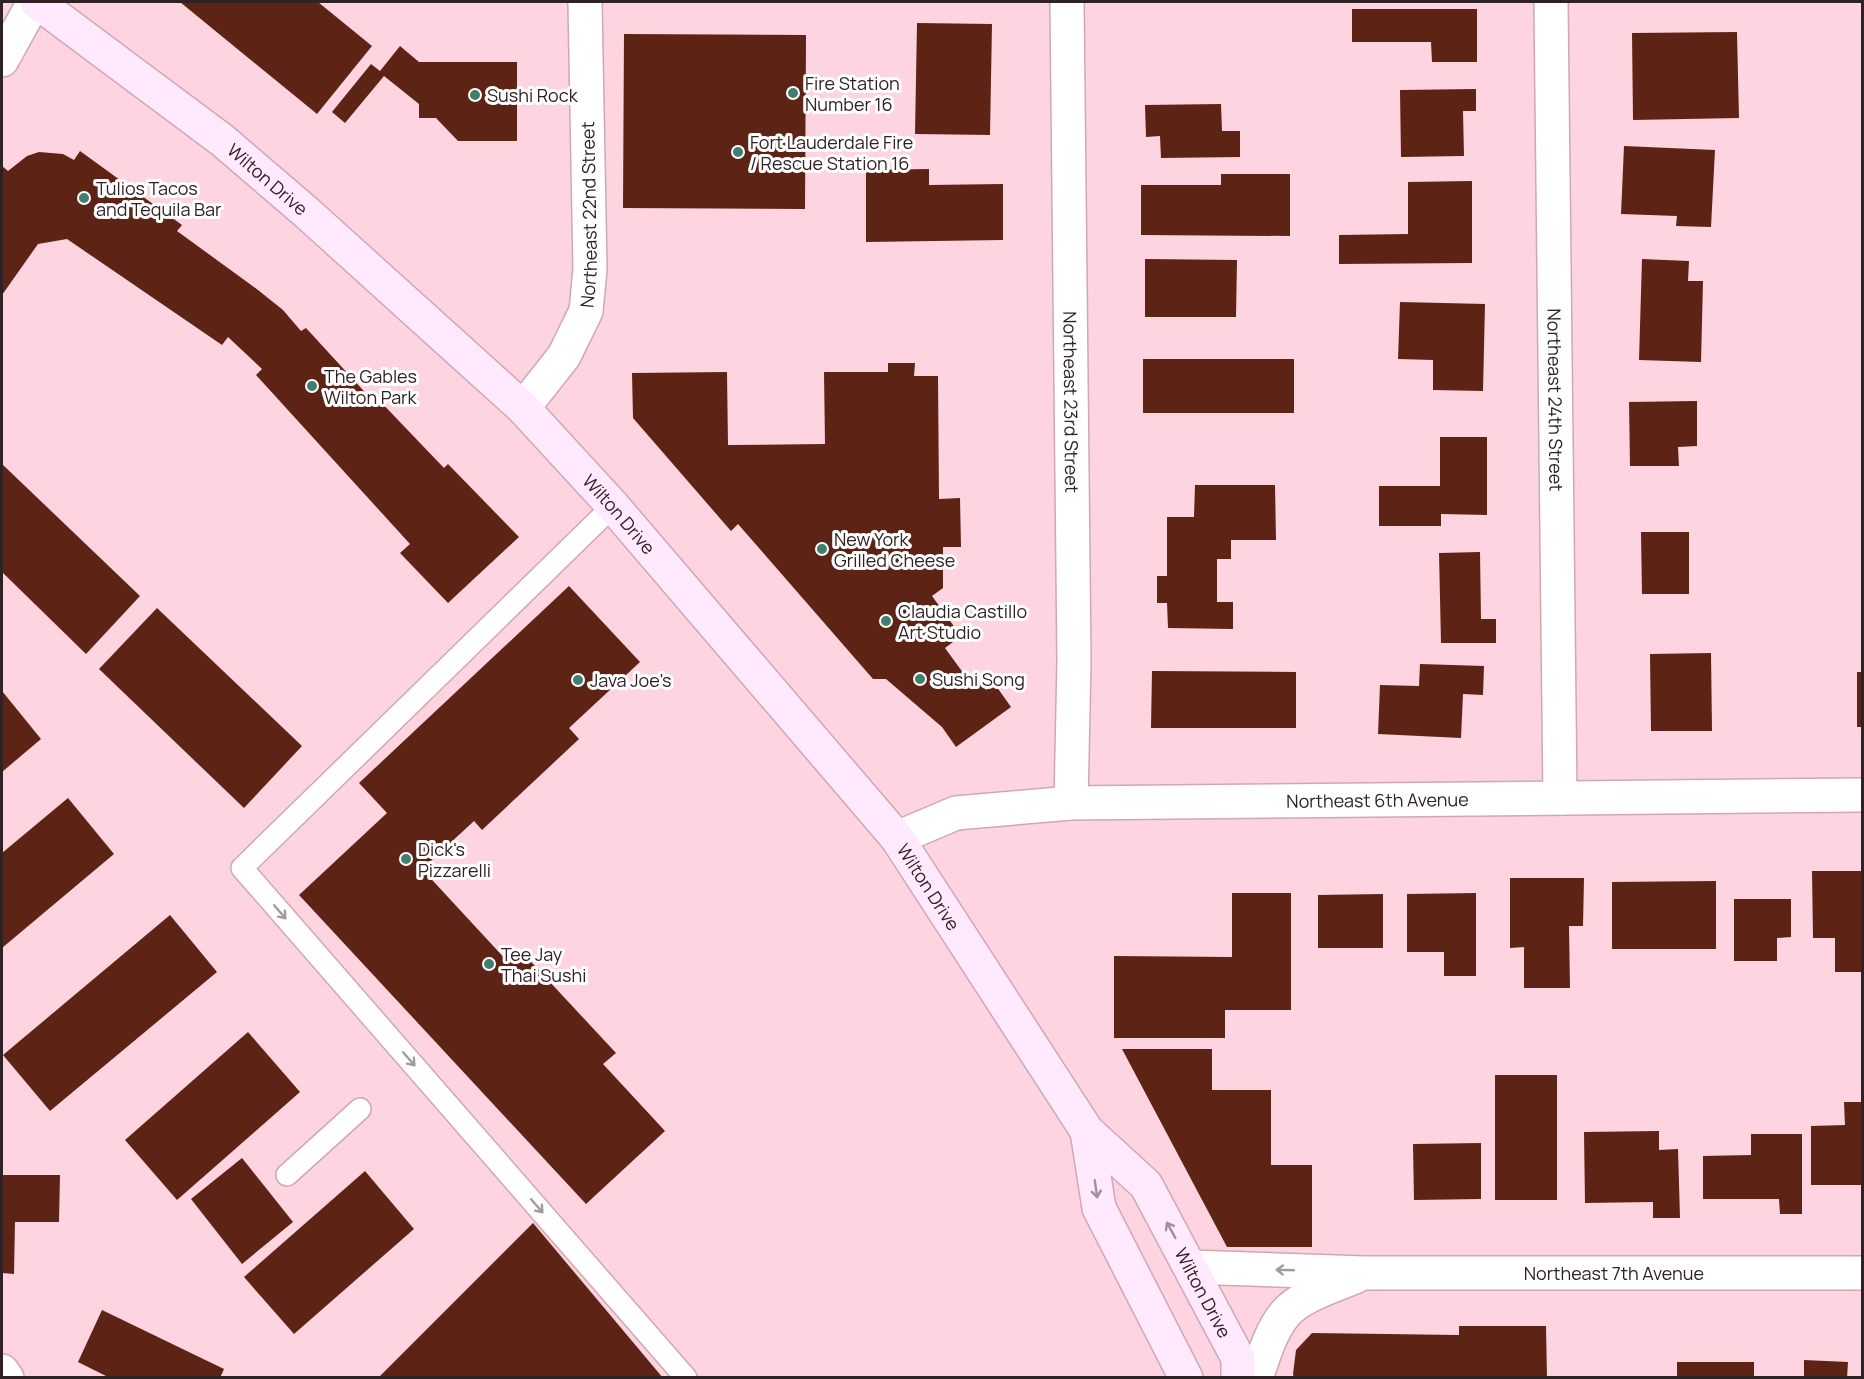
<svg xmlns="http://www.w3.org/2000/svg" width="1864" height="1379" font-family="Manrope,sans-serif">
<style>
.building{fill:#5d2315}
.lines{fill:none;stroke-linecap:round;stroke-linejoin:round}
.service-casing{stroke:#cfa8b2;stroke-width:24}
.minor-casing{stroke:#cfa8b2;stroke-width:36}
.tertiary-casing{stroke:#cfa8b2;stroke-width:36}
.secondary-casing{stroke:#cfa8b2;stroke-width:36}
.service{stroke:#fff;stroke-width:21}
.minor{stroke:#fff;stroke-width:33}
.tertiary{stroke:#fff;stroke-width:33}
.secondary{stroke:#fee9fe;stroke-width:33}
.oneway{stroke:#a19b9c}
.oneway2{stroke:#a18f9c}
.poi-dot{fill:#407f6d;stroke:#fff;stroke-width:2}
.labels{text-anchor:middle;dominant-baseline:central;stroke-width:6;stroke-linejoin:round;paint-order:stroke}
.poi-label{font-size:18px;fill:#2f2124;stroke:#fff;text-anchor:start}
.street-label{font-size:18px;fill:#2f2124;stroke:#fff}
</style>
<rect width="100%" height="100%" fill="#fdd4df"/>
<g class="building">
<path d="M180,2H318L372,46L317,114Z"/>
<path d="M1352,9H1477V62H1432L1431,42H1352Z"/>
<path d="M917,23L992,24L990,135L915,134Z"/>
<path d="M1737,32L1739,118L1633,120L1632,33Z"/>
<path d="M624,34L806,35L805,209L623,208Z"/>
<path d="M400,46L419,62H517V141H458L436,118H419V104L384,76L345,123L332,112L371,64L380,71Z"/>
<path d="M1476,89V111H1463L1464,156L1401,157L1400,90Z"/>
<path d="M1221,104L1222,131H1240V157L1161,158L1160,136L1146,137L1145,105Z"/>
<path d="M1624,146L1715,150L1711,227L1676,226L1677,216L1621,214Z"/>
<path d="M80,151L182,225L177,231L258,290L283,310L301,331L306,328L373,401L376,397L444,468L448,464L519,537L448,603L400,553L410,544L256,375L262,369L228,337L222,345L67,239L38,244L2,295V166L8,171L27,156L39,152L63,154L74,160Z"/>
<path d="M929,169V185L1003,184V240L866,242V170Z"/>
<path d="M1221,174H1290V236L1141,235V185H1221Z"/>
<path d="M1472,181V263L1339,264V235L1408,234V182Z"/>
<path d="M1145,259L1237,260L1236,317H1145Z"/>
<path d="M1642,259L1689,261L1688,281H1703L1701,362L1639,360Z"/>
<path d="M1400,302L1485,304L1483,391L1433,390V360L1398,359Z"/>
<rect x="1143" y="359" width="151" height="54"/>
<path d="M888,363H915L914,376H938L939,499L960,498L961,547H943V588L932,596L961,636L945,648L972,685L979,680L986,690L994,683L1011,707L956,747L942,727L886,679H873L738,524L731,531L633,418L632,373L727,372L728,445L825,444L824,372H888Z"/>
<path d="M1697,401V446L1678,447L1679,466H1630L1629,402Z"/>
<path d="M1440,437H1487V515L1441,514V526H1379V486H1440Z"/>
<path d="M2,464L140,596L86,654L2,572Z"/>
<path d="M1195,485H1275L1276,540H1231V559H1217V602H1233V629L1168,628L1167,603H1157V576H1167V517H1194Z"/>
<path d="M1641,532H1689V594H1642Z"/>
<path d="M1480,552L1481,619H1496V643H1441L1439,553Z"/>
<path d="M569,586L640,662L569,728L579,739L482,830L474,821L422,869L509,963L521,951L616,1053L603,1064L665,1131L586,1204L299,895L387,813L359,783Z"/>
<path d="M157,608L302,746L244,808L99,669Z"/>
<path d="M1711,653L1712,731H1651L1650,654Z"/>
<path d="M1420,664L1484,666L1483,695L1463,694L1461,738L1378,734L1380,685L1419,686Z"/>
<path d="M1152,671L1296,672V728H1151Z"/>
<rect x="1857" y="672" width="5" height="55"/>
<path d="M2,691L41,739L2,772Z"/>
<path d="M68,798L114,854L2,948V853Z"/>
<path d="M1812,871H1862V972H1835V938H1813Z"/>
<path d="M1510,878H1584L1583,926H1569L1570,988H1524V947L1510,948Z"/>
<path d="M1716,881V949H1612V882Z"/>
<path d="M1232,893H1291V1010H1225V1038H1114V956L1232,957Z"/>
<path d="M1476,893V976H1444V952H1407V894Z"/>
<path d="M1383,894V948H1318V895Z"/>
<path d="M1734,899H1791V937L1777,938V961H1734Z"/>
<path d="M170,915L217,972L50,1111L3,1055Z"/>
<path d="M248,1032L300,1092L177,1200L125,1140Z"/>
<path d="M1122,1049H1212V1090H1271V1165H1312V1247H1227Z"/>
<rect x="1495" y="1075" width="62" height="125"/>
<path d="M1844,1102H1862V1185H1811V1126L1845,1125Z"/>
<path d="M1659,1131V1150L1678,1149L1680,1218H1653V1202L1585,1203L1584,1132Z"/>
<path d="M1751,1134H1802V1214H1780L1779,1199H1703V1156L1751,1155Z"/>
<path d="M1481,1143V1199L1414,1200L1413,1144Z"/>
<path d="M242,1158L293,1222L242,1264L191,1199Z"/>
<path d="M365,1171L414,1229L294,1334L244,1277Z"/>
<path d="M2,1175H60L59,1222H15L14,1274L2,1273Z"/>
<path d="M533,1223L663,1378H378Z"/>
<path d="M102,1310L224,1369L220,1378H110L78,1362Z"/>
<path d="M1459,1326H1546L1547,1378H1294L1293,1374L1296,1350L1312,1333L1459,1335Z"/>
<path d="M1804,1360L1848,1362L1847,1378H1804Z"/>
<rect x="1677" y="1362" width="77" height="16"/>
</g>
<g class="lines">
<defs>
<g id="service">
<path d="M613,506L242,868L686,1378"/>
<path d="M287,1175L360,1109"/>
</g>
<g id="minor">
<path id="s1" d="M1067,2L1074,661L1071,803"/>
<path id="s2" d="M1551,2L1560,798"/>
<path d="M2,60L34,2"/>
<path id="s3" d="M523,408L564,356L586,311L590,269L585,2"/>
<path id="s4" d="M1191,1267L1365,1273H1862"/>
<path d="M2,1371L7,1378"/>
<path d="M1256,1378C1264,1356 1270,1332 1285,1314C1298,1297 1335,1285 1355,1277"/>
</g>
<g id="tertiary">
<path id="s5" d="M897,838L956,813L1071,803L1862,795"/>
</g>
<g id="secondary">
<path id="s6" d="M37,2L222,140L306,212L523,408L613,506L897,838L1087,1131L1146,1185L1238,1358V1378"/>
<path d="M1087,1131L1099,1208L1186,1378"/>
</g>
</defs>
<use href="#service" class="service-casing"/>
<use href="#minor" class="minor-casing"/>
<use href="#tertiary" class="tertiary-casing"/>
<use href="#secondary" class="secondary-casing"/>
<use href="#service" class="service"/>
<use href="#minor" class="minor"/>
<use href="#tertiary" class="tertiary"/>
<use href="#secondary" class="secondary"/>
</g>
<defs><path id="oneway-shaft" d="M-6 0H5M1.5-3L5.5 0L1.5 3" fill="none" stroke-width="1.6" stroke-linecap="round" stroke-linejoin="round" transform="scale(1.5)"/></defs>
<g class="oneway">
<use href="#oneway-shaft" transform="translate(280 912) rotate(49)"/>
<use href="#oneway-shaft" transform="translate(409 1059) rotate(49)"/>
<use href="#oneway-shaft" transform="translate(537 1206) rotate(49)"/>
<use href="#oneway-shaft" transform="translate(1285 1270) rotate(-178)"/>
</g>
<g class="oneway2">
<use href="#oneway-shaft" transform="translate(1096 1189) rotate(82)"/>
<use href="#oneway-shaft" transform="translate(1171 1230) rotate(-119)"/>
</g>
<g class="poi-dot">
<circle cx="793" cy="93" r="6"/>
<circle cx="475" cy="95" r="6"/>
<circle cx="738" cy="152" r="6"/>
<circle cx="84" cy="198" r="6"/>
<circle cx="312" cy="386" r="6"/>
<circle cx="822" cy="549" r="6"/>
<circle cx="886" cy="621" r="6"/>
<circle cx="920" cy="679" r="6"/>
<circle cx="578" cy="680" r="6"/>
<circle cx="406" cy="859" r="6"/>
<circle cx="489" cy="964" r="6"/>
</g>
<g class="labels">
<g class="poi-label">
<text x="805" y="83">Fire Station<tspan x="805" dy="21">Number 16</tspan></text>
<text x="487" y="95">Sushi Rock</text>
<text x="750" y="142">Fort Lauderdale Fire<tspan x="750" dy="21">/ Rescue Station 16</tspan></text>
<text x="96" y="188">Tulios Tacos<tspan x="96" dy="21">and Tequila Bar</tspan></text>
<text x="324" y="376">The Gables<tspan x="324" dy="21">Wilton Park</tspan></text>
<text x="834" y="539">New York<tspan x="834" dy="21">Grilled Cheese</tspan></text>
<text x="898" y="611">Claudia Castillo<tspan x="898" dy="21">Art Studio</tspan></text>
<text x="932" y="679">Sushi Song</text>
<text x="590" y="680">Java Joe's</text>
<text x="418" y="849">Dick's<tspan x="418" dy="21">Pizzarelli</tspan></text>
<text x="501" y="954">Tee Jay<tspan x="501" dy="21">Thai Sushi</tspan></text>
</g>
<g class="street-label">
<text stroke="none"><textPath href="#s6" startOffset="291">Wilton Drive</textPath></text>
<text stroke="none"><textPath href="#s3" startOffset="213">Northeast 22nd Street</textPath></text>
<text stroke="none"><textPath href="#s2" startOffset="398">Northeast 24th Street</textPath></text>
<text stroke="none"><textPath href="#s1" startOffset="400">Northeast 23rd Street</textPath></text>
<text stroke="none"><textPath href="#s6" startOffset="777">Wilton Drive</textPath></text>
<text stroke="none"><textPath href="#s5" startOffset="486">Northeast 6th Avenue</textPath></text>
<text stroke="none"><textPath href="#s6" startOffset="1262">Wilton Drive</textPath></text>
<text stroke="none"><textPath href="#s4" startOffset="423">Northeast 7th Avenue</textPath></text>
<text stroke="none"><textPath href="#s6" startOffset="1755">Wilton Drive</textPath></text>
</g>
</g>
<rect width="1864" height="1379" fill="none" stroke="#2f2124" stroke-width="6"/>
</svg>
